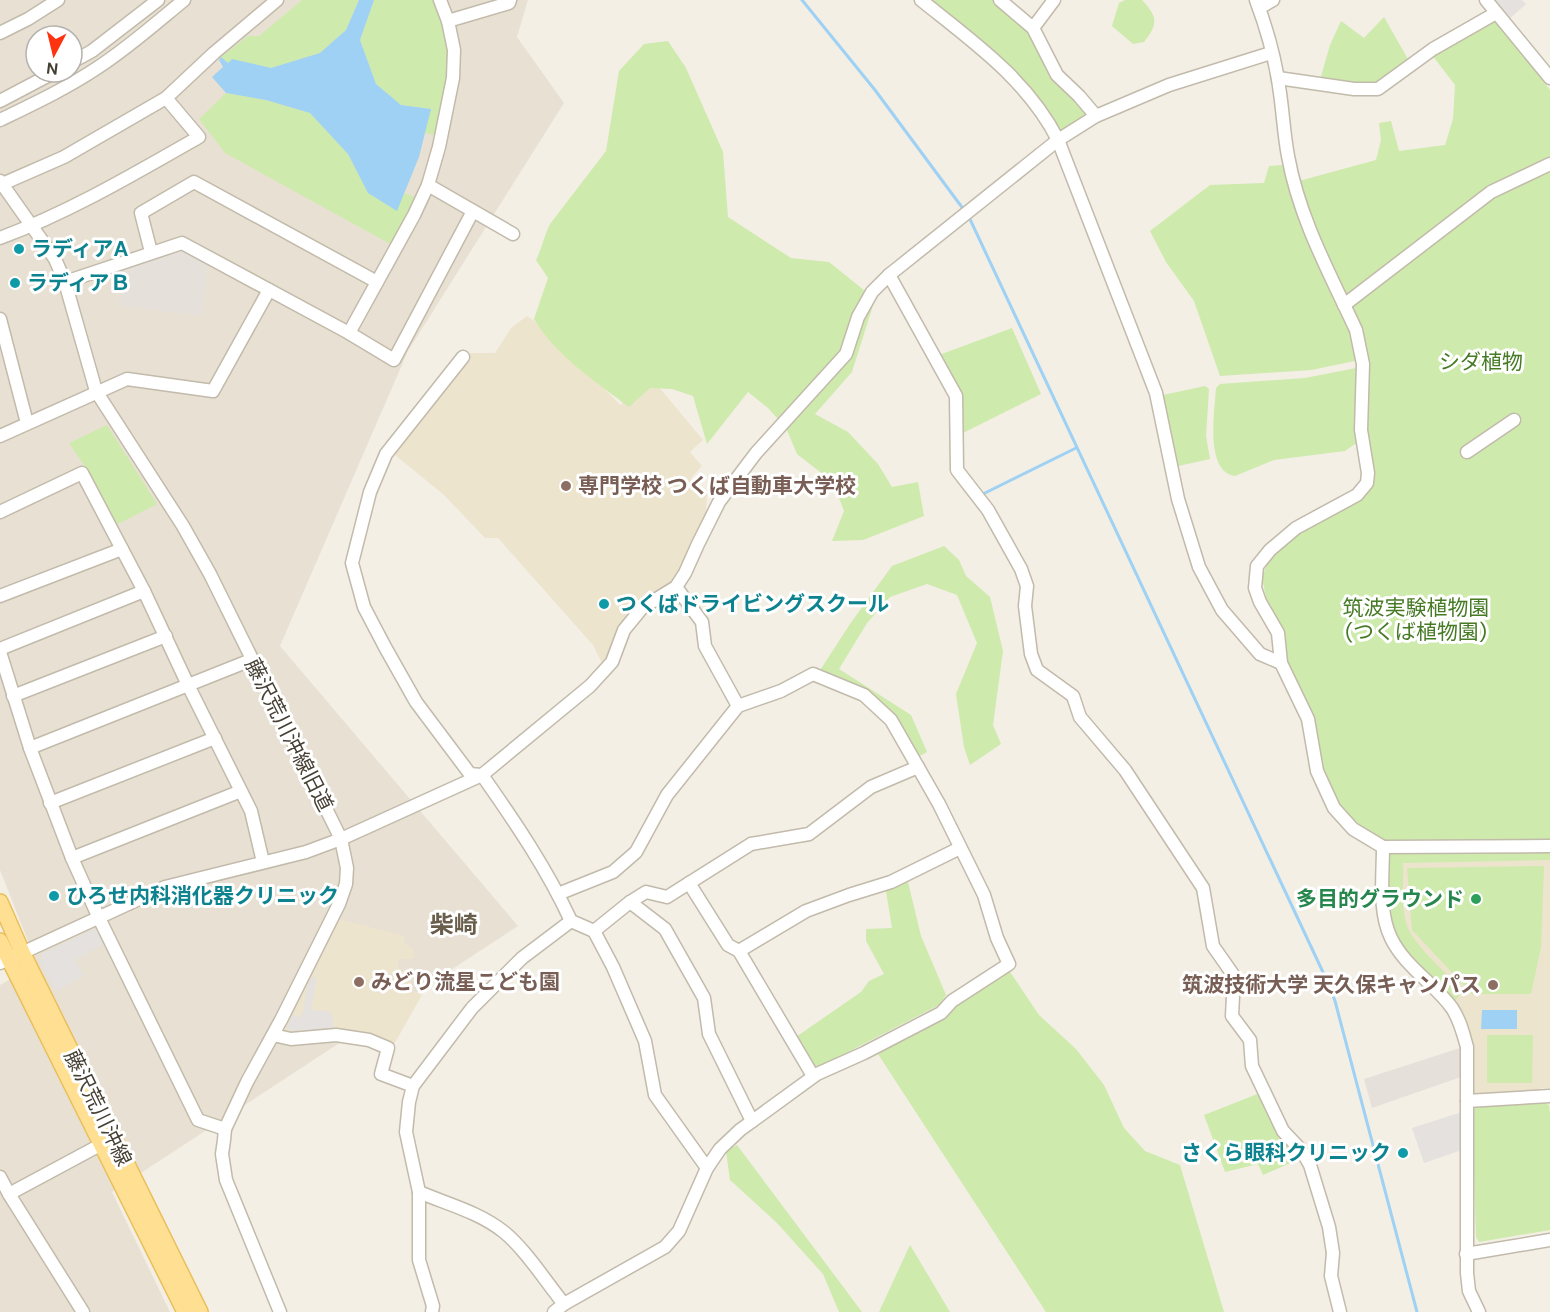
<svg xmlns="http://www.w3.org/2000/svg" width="1550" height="1312" font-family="'DM Sans','Noto Sans JP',sans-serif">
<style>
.residential{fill:#e8e1d3;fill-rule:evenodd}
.industrial{fill:#e5e0da}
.education{fill:#ede4ce}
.green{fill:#ceeaac}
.parking{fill:#e4e1de}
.water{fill:#9ed1f3}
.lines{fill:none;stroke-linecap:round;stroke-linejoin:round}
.stream{stroke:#9ed1f3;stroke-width:3}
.minor-casing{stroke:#c2baaa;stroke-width:15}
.major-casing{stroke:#e9bf5d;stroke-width:18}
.minor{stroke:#fff;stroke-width:12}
.major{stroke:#ffe092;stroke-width:15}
.culture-dot{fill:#0f9aa8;stroke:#fff;stroke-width:2}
.education-dot{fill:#8d6e63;stroke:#fff;stroke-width:2}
.leisure-dot{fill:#2e9e5b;stroke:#fff;stroke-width:2}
.labels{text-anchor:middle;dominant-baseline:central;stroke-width:6;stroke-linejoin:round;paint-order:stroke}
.culture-label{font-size:21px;font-weight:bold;fill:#0d838f;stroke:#fff;text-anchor:start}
.park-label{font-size:21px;fill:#467a25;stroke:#fff}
.education-label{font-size:21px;font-weight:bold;fill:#785e54;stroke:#fff;text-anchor:start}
.street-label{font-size:21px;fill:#463f34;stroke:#fff}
.leisure-label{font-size:21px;font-weight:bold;fill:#27864d;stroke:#fff;text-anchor:end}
.quarter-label{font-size:24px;font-weight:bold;fill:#695d4b;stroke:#fff}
</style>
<rect width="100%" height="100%" fill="#f3efe5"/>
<path class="residential" d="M0,0H528L517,37L564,103L408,351L280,646L518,926L112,1192L170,1312H0V985L37,964L0,870ZM36,36H72V72H36Z"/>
<g class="industrial">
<path d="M184,250L207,264L203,316L119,306L123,268Z"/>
<path d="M1460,1048L1461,1077L1372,1108L1364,1079Z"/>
</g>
<g class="education">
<path d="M527,316L551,333L620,405L653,380L703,440L690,452L702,466L691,478L707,494L706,514L686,559L677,578L671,583L631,609L623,621L604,667L593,645L498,538H485L444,495L395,455L406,434L469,353H495L511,328Z"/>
<path d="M1391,851H1550V1088H1540L1538,1093L1476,1096L1471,1093L1473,1055L1471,1039L1466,1024L1406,952Z"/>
<path d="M338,919L404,936V943L413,949V959H398V970L415,975L408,988L422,995L393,1046L282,1033Z"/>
</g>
<g class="green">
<path d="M302,0H359L346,30L320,53L271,68L232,60L228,63L221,57L248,36H259Z"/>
<path d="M374,0H433C461,43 446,90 435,135L425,133L430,109L401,105L376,84L360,40Z"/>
<path d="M929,0H994L1026,27L1088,115L1062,134Z"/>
<path d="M1125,0H1142C1158,17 1158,24 1144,42L1133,44L1112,26L1119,3Z"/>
<path d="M1384,17L1409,61L1377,87L1320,80L1330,45L1341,21L1364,38Z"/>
<path d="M1495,20L1550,90V158L1349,296H1345L1318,239L1299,181L1376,160L1381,140L1379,123L1391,121L1399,151L1445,145L1453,119L1455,85L1432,55Z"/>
<path d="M668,41L686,68L723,152L728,217L791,258L829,262L875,299L852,372L815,414L848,432L878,464L892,487L918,482L924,516L863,540L832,541L844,511L833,482L797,454L786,428L768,408L748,392L707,444L693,396L672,389L650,388L629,407C595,381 556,356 534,319L548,278L536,260C542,248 544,236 550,224L606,151L619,71L644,44Z"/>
<path d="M226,93L266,100L310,113L348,154L368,193L396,210L405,193L414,197L392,245L225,153L199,119Z"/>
<path d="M1282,165L1355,344V361L1311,370L1220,376L1194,301L1166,262L1150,231L1210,185L1264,183L1269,166Z"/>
<path d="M1550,168V840L1381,841L1340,809L1322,771L1268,608L1262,577L1271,554L1294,534L1361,496L1368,359L1365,346L1351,304L1494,195Z"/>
<path d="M1012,328L1041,394L963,433V404L939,355Z"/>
<path d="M1356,368H1358V442L1345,451L1274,460L1235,476C1204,472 1215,409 1216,388L1220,384L1305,378Z"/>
<path d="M1205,386L1209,389L1206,436L1210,459L1174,467L1160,399L1163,395Z"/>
<path d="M107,425L157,504L116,525L86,468L69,443Z"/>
<path d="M944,546L959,560L966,576L990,597L1003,651L993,725L1001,744L970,765L964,747L956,694L977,643L957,595L927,584L890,597L867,623L839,669L911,715L927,752L914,759L879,708L817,675L850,624L892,566Z"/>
<path d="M1391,851H1550V860L1403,863C1404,882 1400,909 1408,928C1418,950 1447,973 1463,991L1453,1003C1427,975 1391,947 1388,906C1386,889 1388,871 1388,854Z"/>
<path d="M1544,866L1541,947L1531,994H1472L1412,930L1407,868Z"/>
<path d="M908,882L921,936L946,995L939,1005L815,1069L796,1037L861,992L869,981L884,974L866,941V929L892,928L886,891Z"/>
<path d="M1008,969L1039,1015L1076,1049L1104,1085L1124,1128L1145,1151L1180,1165L1224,1312H1046L876,1051Z"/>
<path d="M1487,1035H1533L1532,1083H1487Z"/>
<path d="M1260,1093L1302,1158L1263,1175L1258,1164L1225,1172L1204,1115Z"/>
<path d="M1543,1102L1549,1105L1550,1114V1230L1479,1242L1476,1237L1472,1110L1475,1106Z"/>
<path d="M737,1145L862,1312H839L823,1274L776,1222L730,1180L726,1151Z"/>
<path d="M910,1245L950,1312H879Z"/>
</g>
<g class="parking">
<path d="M1494,0H1522L1526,4L1509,19Z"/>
<path d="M95,929L99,930L106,943L75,960L84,976L56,991L40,962L43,953Z"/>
<path d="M312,977L317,978L311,1010L331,1011L334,1030L302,1032L301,1027L297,1034L286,1028L293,1014L300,1018L304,1009L307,986Z"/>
<path d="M1462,1112V1150L1424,1163L1412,1128Z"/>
</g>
<g class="water">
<path d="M359,0H374L360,40L376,84L401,105L431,109L419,157L397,211L368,193L348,154L310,113L266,100L226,93L212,77L223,67L219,60L221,57L228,63L232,59L271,68L320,53L346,30Z"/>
<path d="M1482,1010H1517V1029H1481Z"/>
</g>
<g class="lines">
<g class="stream">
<path d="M802,0L875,90L964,210"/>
<path d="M968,215L1329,985L1335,1001L1417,1312"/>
<path d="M983,494L1076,448"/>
</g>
<defs>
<g id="minor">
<path d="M921,0C972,41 1028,80 1058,140L1156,393L1178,499L1199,567L1222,610L1260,654L1281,663"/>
<path d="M1000,0L1033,28L1057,75L1079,96L1096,116"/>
<path d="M1256,0C1267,29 1276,62 1280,93C1283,114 1284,135 1288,156C1299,218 1330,274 1356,330L1363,364L1361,430L1368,473L1367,483L1357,495L1296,528L1270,550L1257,566L1255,588L1260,602L1278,633L1281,663L1308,719L1317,771L1334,808L1353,829L1383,847C1383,877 1378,911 1391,938C1405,967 1434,983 1452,1008C1460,1020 1463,1033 1467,1047V1273L1469,1291L1479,1312"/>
<path d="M1486,0L1550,78"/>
<path d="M1259,8L1273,0"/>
<path d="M448,21L509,3L510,0"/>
<path d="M1033,28L1054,0"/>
<path d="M0,33L28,19L58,0"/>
<path d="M72,62L92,51L158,0"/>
<path d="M1278,78L1354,89H1378L1433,49L1496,13"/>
<path d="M0,101L55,72"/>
<path d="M0,120C33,104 67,88 97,68C128,48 156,23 184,0"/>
<path d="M0,181L55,259L65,282L96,391L183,526L210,574L341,839L347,868L346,884L339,904L282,1018L247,1082L225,1129L224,1140L222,1154L226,1180L280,1312"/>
<path d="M0,185L64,157L166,98L214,53L277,0"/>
<path d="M428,185L513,234"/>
<path d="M0,238C70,212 134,174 199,137L166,98"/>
<path d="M151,252L141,213L194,182L377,282"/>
<path d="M889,275L956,396L957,470L988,510L1021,569L1027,586L1025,606L1031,654L1037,670L1073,696L1080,717L1125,770L1203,888L1213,946L1234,976L1232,1016L1250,1040L1252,1066L1283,1131L1302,1151L1310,1165L1329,1227L1333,1253L1331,1276L1340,1312"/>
<path d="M65,282L182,243L349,333L394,360L473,211"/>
<path d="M1344,305L1491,192L1550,164"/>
<path d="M0,319L27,423"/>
<path d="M349,333L414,215L428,185L439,147L453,78L454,50L448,21L440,0"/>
<path d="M463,357L386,454L370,492L352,563L364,607L385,647L416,702L470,774L481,775"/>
<path d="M0,436L127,379L213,391L269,290"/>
<path d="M1467,452L1514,420"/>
<path d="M0,512L82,473L144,591L188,685L251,811L263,862"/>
<path d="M676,587L702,622L705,646L738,706"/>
<path d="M0,596L122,549"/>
<path d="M0,649L144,591"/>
<path d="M0,652L30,748L72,858L98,916L198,1120L225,1129"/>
<path d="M13,696L166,636"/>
<path d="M30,748L251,660"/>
<path d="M482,775C515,822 547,869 571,921L594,931L630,902L646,892L667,897L751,844L809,834L871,787L918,767"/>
<path d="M50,803L215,738"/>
<path d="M1383,847L1550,846"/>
<path d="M72,858L241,791"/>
<path d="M689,883L728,945L739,951L813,1076"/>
<path d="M630,902L665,929L704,998L709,1034L752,1121"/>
<path d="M594,931L613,967L645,1041L655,1095L707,1168"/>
<path d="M739,951L806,911L849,895L891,882L960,848"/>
<path d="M0,963L165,887L306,852L341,839L482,775L590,686L612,662L624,630L642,608L676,587L685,573L698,544L719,502L756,453L846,354L858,317L872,292L889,275L1058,140L1096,116L1169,85L1271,53"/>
<path d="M273,1035L291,1039L336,1035L369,1040L388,1048L381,1074L413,1086"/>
<path d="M1467,1101L1550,1096"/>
<path d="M0,1177L9,1194L83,1312"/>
<path d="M419,1192C447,1204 479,1212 504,1232C526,1250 546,1282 564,1304"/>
<path d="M9,1194L102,1144"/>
<path d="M1466,1254L1550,1240"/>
<path d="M432,1312L433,1306L419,1260V1192L406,1132L409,1102L413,1086L472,1008L522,958L571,921"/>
<path d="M554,1312L564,1304L665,1247L679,1231L707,1168L720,1149L740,1130L817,1074L864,1053L941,1013L952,1001L1009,964L997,938L984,895L939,804L891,720L864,695L813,674L781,691L738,706L667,795L636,852L613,872L558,894"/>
</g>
<g id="major">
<path d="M0,902L22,952L200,1312"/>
<path d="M0,941L185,1312"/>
</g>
</defs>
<use href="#minor" class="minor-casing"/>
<use href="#major" class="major-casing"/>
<use href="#minor" class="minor"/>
<use href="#major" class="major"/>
</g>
<g class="culture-dot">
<circle cx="19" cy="249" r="6"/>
<circle cx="15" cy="283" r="6"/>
<circle cx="604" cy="604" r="6"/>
<circle cx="54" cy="896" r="6"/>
<circle cx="1403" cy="1153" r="6"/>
</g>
<g class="education-dot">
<circle cx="566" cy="486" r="6"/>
<circle cx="359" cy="982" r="6"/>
<circle cx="1493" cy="985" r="6"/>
</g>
<circle class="leisure-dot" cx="1476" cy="899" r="6"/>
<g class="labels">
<g class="culture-label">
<text x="31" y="249">ラディアA</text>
<text x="27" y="283">ラディアＢ</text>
<text x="616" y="604">つくばドライビングスクール</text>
<text x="66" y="896">ひろせ内科消化器クリニック</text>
<text x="1391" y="1153" text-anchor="end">さくら眼科クリニック</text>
</g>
<g class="park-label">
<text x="1481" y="362">シダ植物</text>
<text x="1416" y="608">筑波実験植物園<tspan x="1416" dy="24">(つくば植物園)</tspan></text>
</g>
<g class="education-label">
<text x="578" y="486">専門学校 つくば自動車大学校</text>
<text x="371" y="982">みどり流星こども園</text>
<text x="1481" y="985" text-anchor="end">筑波技術大学 天久保キャンパス</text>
</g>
<g class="street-label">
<text transform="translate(289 735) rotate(63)">藤沢荒川沖線旧道</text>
<text transform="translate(98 1108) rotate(64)">藤沢荒川沖線</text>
</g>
<g class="leisure-label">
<text x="1464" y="899">多目的グラウンド</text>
</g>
<g class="quarter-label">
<text x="454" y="924">柴崎</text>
</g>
</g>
<g transform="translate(54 54) rotate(187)"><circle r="28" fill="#ffffff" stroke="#b5b2ae" stroke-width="1.5"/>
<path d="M0-4.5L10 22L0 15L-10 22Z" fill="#ff3310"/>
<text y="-9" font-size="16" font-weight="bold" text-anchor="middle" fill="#463f34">N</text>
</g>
</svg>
